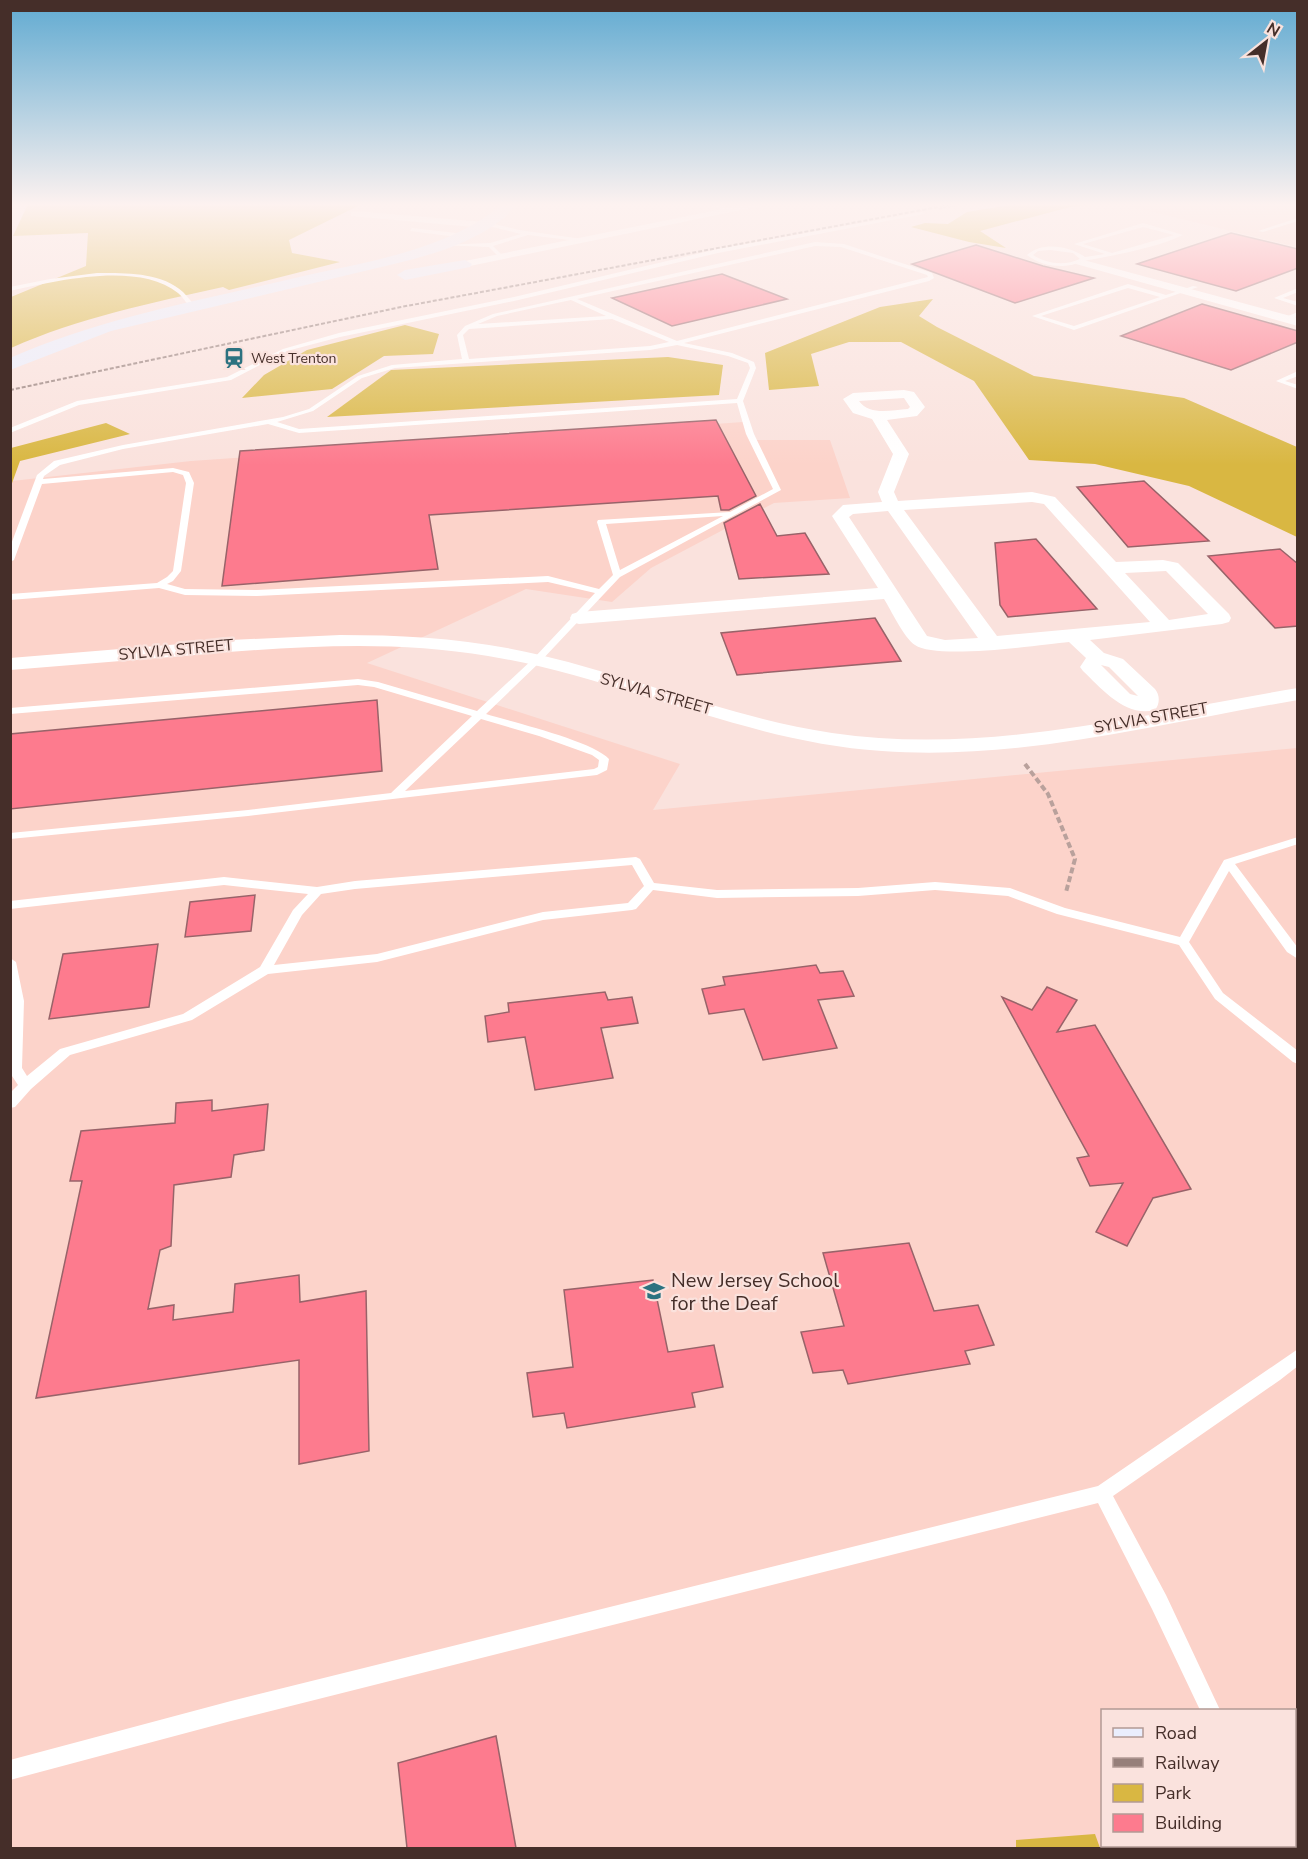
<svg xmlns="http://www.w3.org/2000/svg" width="1308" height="1859" font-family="'Nunito Sans',sans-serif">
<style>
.built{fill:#fcd3ca;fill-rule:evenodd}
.green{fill:#d9b742}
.building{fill:#fd7b8e;stroke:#986369;stroke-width:1.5}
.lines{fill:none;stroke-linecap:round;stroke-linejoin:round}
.path-far1{stroke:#b9a19c;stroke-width:1.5;stroke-dasharray:3 1.5;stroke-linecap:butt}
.path{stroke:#b9a19c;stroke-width:4;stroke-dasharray:6 3;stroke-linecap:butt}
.lane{fill:#fff;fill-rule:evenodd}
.street{fill:#fff;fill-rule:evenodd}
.secondary{fill:#eaeefd;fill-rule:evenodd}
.rail{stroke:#967f7a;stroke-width:2;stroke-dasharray:4 2;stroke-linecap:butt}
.labels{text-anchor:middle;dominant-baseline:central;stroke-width:4.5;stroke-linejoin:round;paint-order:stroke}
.far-poi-label{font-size:14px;fill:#452e29;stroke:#fae2dd;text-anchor:start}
.street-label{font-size:16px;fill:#452e29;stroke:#fae2dd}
.near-poi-label{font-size:20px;fill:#452e29;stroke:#fae2dd;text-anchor:start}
</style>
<rect width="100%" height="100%" fill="#fae2dd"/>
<g class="built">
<path d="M1120,204H1297V247Z"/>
<path d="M743,422L754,440H830L850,498L774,503L651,568L612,602L526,589L367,663L680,764L653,810L1297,748V1848H11L10,486L12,481L191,461ZM1102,1710H1294V1846H1102Z"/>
</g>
<g class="green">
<path d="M28,204H362L289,240L292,253L340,262L229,290L223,287C151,303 78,318 11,348V297L86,266L88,233L13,236Z"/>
<path d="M1016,204H1099L1070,207L980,231L1006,248L969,242L911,227L925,223L948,224L967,212Z"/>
<path d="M933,299L919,316L937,327L1034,376L1184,398L1297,447V537L1189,486L1095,464L1029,460L974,381L901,342H849L811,354L819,386L769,390L765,353L880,307Z"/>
<path d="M405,325L439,334L433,354L384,356L332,389L242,398L264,375L307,350Z"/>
<path d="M668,357L723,365L719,395L327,417L391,370Z"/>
<path d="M106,423L130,434L20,461L11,486V448Z"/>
<path d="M1095,1834L1100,1848H1016V1840Z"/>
</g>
<g class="building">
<path d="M1231,233L1298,249V268L1236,291L1137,264Z"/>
<path d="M976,245L1043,266L1094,278L1015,303L912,264Z"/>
<path d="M722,274L787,299L672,326L612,298Z"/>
<path d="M1202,304L1298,331V342L1231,370L1121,336Z"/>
<path d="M716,420L756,496L729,510H721L718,496L429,515L438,569L222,586L240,451Z"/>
<path d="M1144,481L1209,541L1128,547L1077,487Z"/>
<path d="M760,504L777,536L805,533L829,574L739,579L724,523Z"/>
<path d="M1036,539L1097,609L1008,617L1000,605L995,543Z"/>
<path d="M1280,549L1298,564V626L1275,628L1208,556Z"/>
<path d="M875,618L901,661L737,675L721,633Z"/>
<path d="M377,700L382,771L10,809V734Z"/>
<path d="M255,895L251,931L185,937L190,902Z"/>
<path d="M158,944L149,1007L49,1019L63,954Z"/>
<path d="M816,965L820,973L843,971L854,996L818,1000L837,1048L763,1060L744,1009L709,1014L702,989L725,985L723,977Z"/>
<path d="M1047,987L1077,1000L1057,1032L1095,1025L1191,1189L1153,1198L1127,1246L1096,1232L1123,1183L1090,1186L1077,1158L1089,1156L1002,997L1032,1010Z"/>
<path d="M605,992L608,1000L632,997L638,1023L601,1028L613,1078L535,1090L525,1037L488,1042L485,1016L509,1012L508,1003Z"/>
<path d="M212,1100V1111L268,1104L264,1150L234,1155L231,1177L174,1185L171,1246L160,1250L148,1309L174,1305L173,1320L233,1312L235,1284L299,1275L300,1302L366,1291L369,1451L299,1464V1360L36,1398L82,1181H70L81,1131L175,1123L176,1103Z"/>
<path d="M909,1243L934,1311L978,1305L994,1345L965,1351L970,1364L848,1384L843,1370L813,1373L801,1332L844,1326L823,1253Z"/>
<path d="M653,1280L668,1352L714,1345L723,1387L692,1393L695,1407L567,1428L564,1413L533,1417L527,1373L573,1367L564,1290Z"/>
<path d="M496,1736L516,1848H407L398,1763Z"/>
</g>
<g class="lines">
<path class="path-far1" d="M939,209L962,204"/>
<path class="path" d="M1025,764L1048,794L1075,859L1066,892"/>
<g class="lane">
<path d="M709,204H717L732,211L728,212Z"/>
<path d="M922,212L924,214L718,253L514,301L340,337L287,351L231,380L79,405L10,433V428L77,401L227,377L283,349L339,333L514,297L718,249Z"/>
<path d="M1298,218V221L1263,232L1258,231Z"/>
<path d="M486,222L519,230L589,240L586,242L528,235L493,246L504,257L501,259L489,247L438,245L490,243L521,234L484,225Z"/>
<path d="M1143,223L1183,235C1159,247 1116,255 1089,260C1079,262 1072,266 1062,266C1049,266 1037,263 1027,255C1042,241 1070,246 1085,257L1105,254L1074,244ZM1143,227L1174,235L1112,253L1083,244ZM1050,250L1073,253L1080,259C1065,266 1047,264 1033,255L1038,251Z"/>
<path d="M412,228L465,234L468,236L465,238L410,231Z"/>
<path d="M815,242L844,244L932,273L934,278L929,281L684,343L732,353L754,362L756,368L743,401L754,434L781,490L620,577L540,662L486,714C512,722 593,741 609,759L607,770L597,775L248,816L10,839V833L248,810L391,793L472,716L374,687L358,685L10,714V708L358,679L378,682L477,711L534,658L595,593L548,582L257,596L185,595L159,588L10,600V594L157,583L167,577L173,571L186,483L183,475L173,472L42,484L14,560L10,562V547L37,475L54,461L123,445L283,417L309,409L358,376L392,365L462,359L457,335L465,326L493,314ZM815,246L841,247L927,275L928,277L677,341L577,299ZM571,300L606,316L478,324L497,316ZM612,319L669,342L650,346L469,359L463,335L469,329ZM677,345L728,356L748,363L750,368L737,399L299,429L277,422L313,411L362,378L395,368L650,350ZM737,403L746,434L773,489L730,512L598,520L597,522L613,575L599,589L548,576L257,590L185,589L167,584L173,581L181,571L194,483L189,472L173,468L43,479L44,476L60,465L123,449L268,424L299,433ZM723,516L620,570L606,524ZM481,719L539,736L592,755L599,760L598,767L594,769L405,791Z"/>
<path d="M97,273C125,273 161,272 183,292C187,296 191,301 195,306L190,307C186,303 183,297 178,293C138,261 56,281 10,291V287L50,279Z"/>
<path d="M1128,284L1166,295L1193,286L1198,287L1074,330L1032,316ZM1128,288L1160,297L1074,326L1041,316Z"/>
<path d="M1298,288V292L1283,298L1298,302V306L1274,298Z"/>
<path d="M1298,312V316L1286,320L1283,318Z"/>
<path d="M1298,371V376L1285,381L1298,385V389L1276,381Z"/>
<path d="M1298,837V844L1235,864L1298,948V959L1287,952L1229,871L1189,942L1223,993L1298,1051V1064L1293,1062L1215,999L1179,945L1057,914L1008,896L935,890L858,896L717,898L653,890L636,909L632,910L543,920L377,962L268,974L192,1020L70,1055L31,1089L15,1107L10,1108V1093L18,1085L10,1073V958L16,962L24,1001L22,1068L27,1076L60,1049L183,1014L260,967L293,910L308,894L224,885L10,909V901L224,877L317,887L355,881L636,857L640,859L654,883L717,890L858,888L935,882L1010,888L1065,908L1180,937L1224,860ZM632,865L644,886L628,903L543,912L377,954L274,965L302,915L321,894L355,889Z"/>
<path d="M1298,1349V1366L1280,1380L1113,1496L1166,1595L1220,1710H1200L1152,1609L1098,1503L231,1721L10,1780V1760L231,1701L1098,1486Z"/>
<path d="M1264,1846H1286L1287,1848H1265Z"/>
</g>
<g class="street">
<path d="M747,204H770L465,267L459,264L465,261Z"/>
<path d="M355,211L484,222L489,225L484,228L351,216V212Z"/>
<path d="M1080,259L1298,318V326L1076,264L1074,262Z"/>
<path d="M904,390L914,392L925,407L917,416L887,420L909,454L894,492L898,501L1032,492L1055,497L1116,562L1163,560L1178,563L1229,614L1231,618L1229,622L1222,624L1090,640L1104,653L1123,659L1155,689C1160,695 1160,704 1155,710C1126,718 1102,689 1083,671L1080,667L1086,658L1069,642C1039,645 936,660 915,645C904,638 891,610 884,599L579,624L572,622L570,618L572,614L579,612L878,588L832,516L843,505L882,502L878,492L893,454L872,419L853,413L843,399L853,393ZM904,398L910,407L908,409C891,410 870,416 859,401ZM1032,502L1044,504L1150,622L997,636L904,510ZM888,511L978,638L945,640L927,636L849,517L853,514ZM1166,571L1208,614L1169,620L1125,573ZM1101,665L1109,667L1138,696L1130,694Z"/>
<path d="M340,635C408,635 474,639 540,655C638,678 732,718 832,733C989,756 1144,713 1298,688V700C1161,723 1022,761 882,751C746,742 621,678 488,656C395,640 300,646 207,654C141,659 76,665 10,670V658L230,640Z"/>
</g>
<g class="secondary">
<path d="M503,204H518C489,238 436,254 394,264L111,331L10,370V358C105,316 208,299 308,275C376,260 448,249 503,204Z"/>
<path d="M465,260L472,264L470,267L405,280L397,275L405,270Z"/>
</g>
<path class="rail" d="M10,390L401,307L954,204"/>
</g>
<linearGradient id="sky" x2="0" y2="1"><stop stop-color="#60aad1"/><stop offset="0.44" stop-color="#fdf2f0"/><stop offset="1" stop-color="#fdf2f0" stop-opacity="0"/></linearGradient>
<rect width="1308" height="465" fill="url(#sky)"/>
<defs>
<symbol id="station-bare" viewBox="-9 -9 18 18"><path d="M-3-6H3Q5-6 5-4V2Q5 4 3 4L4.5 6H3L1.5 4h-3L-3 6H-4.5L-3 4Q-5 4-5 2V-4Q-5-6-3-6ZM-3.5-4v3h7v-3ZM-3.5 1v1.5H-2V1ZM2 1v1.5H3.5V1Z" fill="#2c7280" stroke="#fae2dd" stroke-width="2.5" paint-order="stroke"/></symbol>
<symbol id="school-bare" viewBox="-9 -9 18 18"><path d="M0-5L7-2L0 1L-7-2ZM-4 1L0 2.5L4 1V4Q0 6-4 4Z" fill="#2c7280" stroke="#fae2dd" stroke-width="2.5" paint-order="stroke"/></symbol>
</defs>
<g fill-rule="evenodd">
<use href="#station-bare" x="219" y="343" width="30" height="30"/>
<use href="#school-bare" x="639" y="1276" width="30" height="30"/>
</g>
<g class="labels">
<g class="far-poi-label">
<text x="251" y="358">West Trenton</text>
</g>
<g class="street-label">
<text transform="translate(176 650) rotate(-5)">SYLVIA STREET</text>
<text transform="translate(656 694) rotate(16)">SYLVIA STREET</text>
<text transform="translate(1151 718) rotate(-10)">SYLVIA STREET</text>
</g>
<g class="near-poi-label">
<text x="671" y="1280">New Jersey School<tspan x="671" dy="23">for the Deaf</tspan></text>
</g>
</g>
<rect width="1308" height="1859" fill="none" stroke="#452e29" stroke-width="24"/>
<rect x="1101" y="1709" width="195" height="138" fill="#fae2dd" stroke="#b29a95" stroke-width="1.5"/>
<rect x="1113" y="1728" width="30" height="9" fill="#eaeefd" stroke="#b29a95" stroke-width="1.5"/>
<text x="1155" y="1739" font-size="18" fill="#452e29">Road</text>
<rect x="1113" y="1758" width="30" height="9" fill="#967f7a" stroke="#b29a95" stroke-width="1.5"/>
<text x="1155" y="1769" font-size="18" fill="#452e29">Railway</text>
<rect x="1113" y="1784" width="30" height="18" fill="#d9b742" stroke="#b29a95" stroke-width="1.5"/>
<text x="1155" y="1799" font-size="18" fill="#452e29">Park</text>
<rect x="1113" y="1814" width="30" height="18" fill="#fd7b8e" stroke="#b29a95" stroke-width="1.5"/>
<text x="1155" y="1829" font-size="18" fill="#452e29">Building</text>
<g transform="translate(1266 42) rotate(31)" stroke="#fae2dd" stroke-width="4.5" paint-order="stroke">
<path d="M0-4.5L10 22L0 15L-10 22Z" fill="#452e29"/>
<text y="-9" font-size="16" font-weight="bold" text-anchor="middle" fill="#452e29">N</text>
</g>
</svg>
